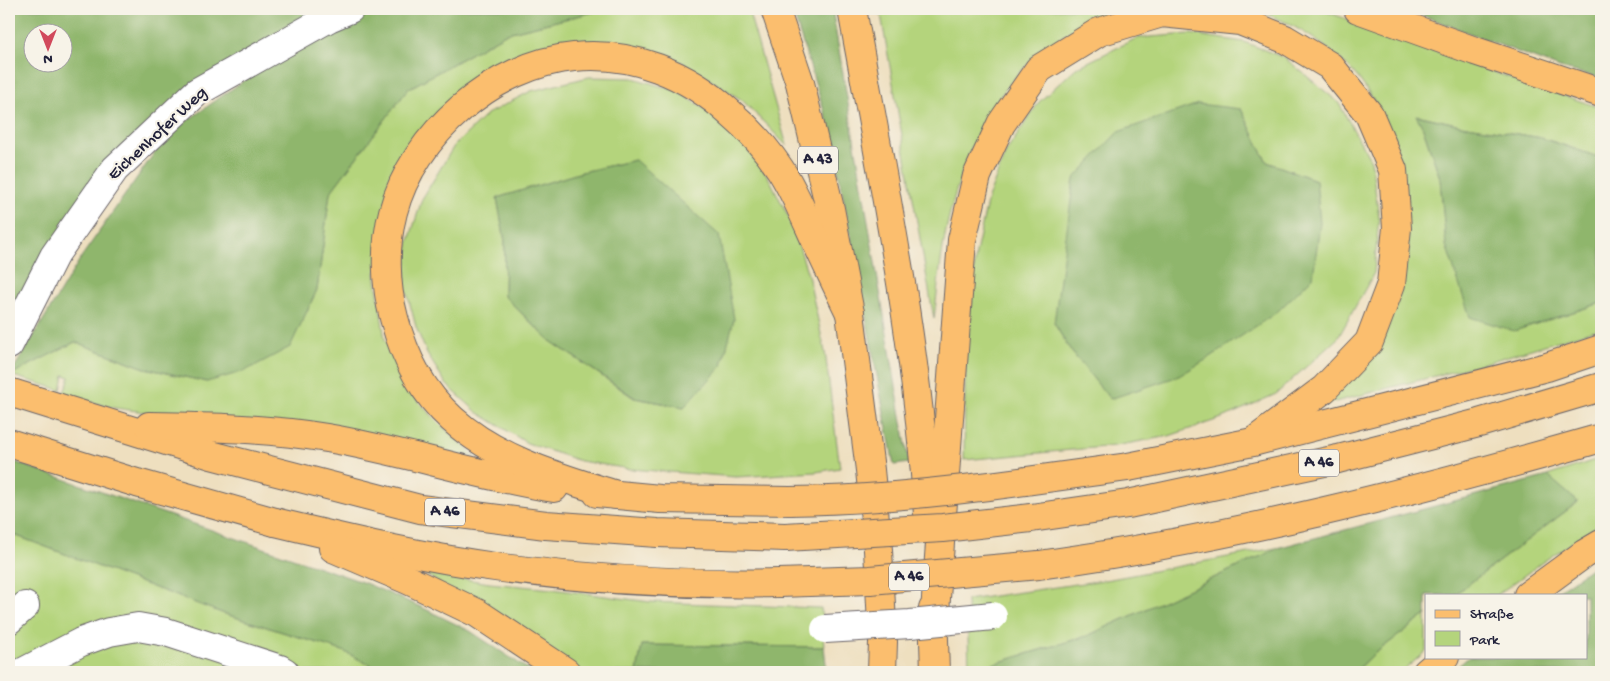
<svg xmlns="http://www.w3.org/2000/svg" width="1610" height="681" font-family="'Gochi Hand',sans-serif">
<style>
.green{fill:#b4d47c;stroke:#6b7b5c;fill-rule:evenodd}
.forest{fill:#8fb66c;stroke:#586c54;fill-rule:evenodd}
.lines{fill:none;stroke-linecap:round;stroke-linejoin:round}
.minor-casing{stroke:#696469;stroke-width:30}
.major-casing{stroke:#696469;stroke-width:30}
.highway-casing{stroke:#696469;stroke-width:30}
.minor{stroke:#fff;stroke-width:28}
.major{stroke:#fbbe6e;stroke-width:28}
.highway{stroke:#fbbe6e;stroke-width:28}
.minor-bridge-casing{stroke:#696469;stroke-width:30;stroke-linecap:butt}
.highway-bridge-casing{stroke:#696469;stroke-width:30;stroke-linecap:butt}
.minor-bridge{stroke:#fff;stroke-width:28}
.highway-bridge{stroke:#fbbe6e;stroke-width:28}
.labels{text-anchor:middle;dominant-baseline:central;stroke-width:4.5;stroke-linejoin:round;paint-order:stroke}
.shield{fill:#f7f3e8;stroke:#62616f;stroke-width:1}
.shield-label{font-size:16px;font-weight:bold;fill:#22223b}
.street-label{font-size:18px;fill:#22223b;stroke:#f7f3e8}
</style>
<rect width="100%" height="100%" fill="#f7f3e8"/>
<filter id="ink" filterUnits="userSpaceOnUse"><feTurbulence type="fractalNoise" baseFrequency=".02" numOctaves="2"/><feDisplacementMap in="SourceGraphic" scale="10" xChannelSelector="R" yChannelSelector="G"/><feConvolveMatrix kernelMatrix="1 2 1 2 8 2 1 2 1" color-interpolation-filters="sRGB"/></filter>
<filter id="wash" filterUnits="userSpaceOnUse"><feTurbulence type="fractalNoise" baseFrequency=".0096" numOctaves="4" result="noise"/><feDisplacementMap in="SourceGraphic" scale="20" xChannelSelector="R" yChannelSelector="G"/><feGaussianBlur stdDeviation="1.12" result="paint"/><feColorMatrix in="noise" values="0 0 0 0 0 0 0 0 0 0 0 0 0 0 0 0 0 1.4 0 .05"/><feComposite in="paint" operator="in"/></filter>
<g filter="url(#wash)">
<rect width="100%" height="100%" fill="#eedfbf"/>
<g class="green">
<path d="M606,9H748L787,146L742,100L682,62L621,46L450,105L375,273L385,340L417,400L440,424L476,457L115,408L63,395L70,377L64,375L61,390L10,375L75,342L145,368L207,382L317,290L330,193L408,89L507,33Z"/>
<path d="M880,9H1118C1017,46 972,120 948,221C941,252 938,286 934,319Z"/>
<path d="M1253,9H1319L1490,71L1601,108V158L1542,138L1461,125L1417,115L1423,128L1440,178L1446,245L1514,331L1601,303V328L1478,365L1323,405L1391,311L1375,102C1368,92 1362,82 1354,73C1326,43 1292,22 1253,9Z"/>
<path d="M1190,34L1244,42L1285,58L1338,102L1371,161L1379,217L1374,273L1338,338L1276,394L1225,417L1169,436L1115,446L964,460L966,336L976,253L988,198L1006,152L1039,102L1076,68L1137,38ZM1241,109L1267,162L1316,180L1110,399L1071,351L1054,323Z"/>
<path d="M589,77L633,78L677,91L708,111L751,149L771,182L792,224L808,275L825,352L840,468L816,472L736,477L630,469L580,461L527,443L477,412L447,385L427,354L416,327L405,285L408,244L422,199L454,146L487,114L531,91ZM635,160L684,407L634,398L549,340L504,296L505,241L497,198L582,172Z"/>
<path d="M1601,458V523L1544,561L1497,595H1454L1578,502L1547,476Z"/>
<path d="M9,533L222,613L343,651L383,672H9Z"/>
<path d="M1281,547L1087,636L969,671L967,600L1111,579Z"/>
<path d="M422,572L489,583L552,589L650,602L821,608L824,647L642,645L637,672H577Z"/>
<path d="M1426,615V651L1402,672H1355L1374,654Z"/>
</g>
<g class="forest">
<path d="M9,9H331L190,84L9,325ZM32,32H62V62H32Z"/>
<path d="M375,9H606L507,33L408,89L330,193L317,290L290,347L245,371L207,382L145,368L75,342L10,375L82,256L167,135L263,67Z"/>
<path d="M792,9H832L909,463L894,465L831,133Z"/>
<path d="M1406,9H1601V78L1560,68Z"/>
<path d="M1198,104L1241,109L1267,162L1316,180L1320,223L1313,277L1277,312L1209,358L1179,376L1110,399L1071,351L1054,323L1074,179L1118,132Z"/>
<path d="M1416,115L1461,125L1542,138L1601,158V303L1514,331L1470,317L1446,245L1440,178L1423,128Z"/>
<path d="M635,160L719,235L734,319L722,366L684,407L635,398L549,340L504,296L505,241L497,198L582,172Z"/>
<path d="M9,460L365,583L423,608L470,631L532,672H384L343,651L222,613L9,533Z"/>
<path d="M1548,476L1578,502L1454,595H1426V615L1374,654L1355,672H969V671L1087,636L1281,547Z"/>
<path d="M1601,561V672H1451L1469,657H1586V595H1552Z"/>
<path d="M642,645L824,647L827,672H637Z"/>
</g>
</g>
<g filter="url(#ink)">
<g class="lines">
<defs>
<g id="minor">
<path d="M9,345L54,256L115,169L197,92L329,18L350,9"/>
<path d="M9,620L25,606"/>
<path d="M23,672L81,642L109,632L138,627L166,632L280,669L285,672"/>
</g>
<path id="major" d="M9,443L137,483L275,522"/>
<g id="highway">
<path d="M775,9L800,83L830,209L850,313L870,470L878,550L883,642L882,672"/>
<path d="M852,9C882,177 918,345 928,516"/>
<path d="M1358,9L1475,51L1601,93"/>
<path d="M9,392L211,455L420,509L546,525L657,533L785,537"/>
<path d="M149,426C208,427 268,428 327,438C404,451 478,476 554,488"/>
<path d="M1026,481L1128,467L1253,442L1547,367L1601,349"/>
<path d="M597,493L660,499L790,501"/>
<path d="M616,495C559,477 497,460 452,419C422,392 404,356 394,318C385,285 384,246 393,212C413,135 494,64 574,57C632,51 688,74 730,113C749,129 766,148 780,169C792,187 800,207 809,226C822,255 836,284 850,313"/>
<path d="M1031,518L1128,504L1338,459L1479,423L1601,387"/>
<path d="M275,522C350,540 426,558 502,568C594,580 687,585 779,583"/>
<path d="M333,548L408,580L477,613L566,672"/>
<path d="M1039,565C1230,539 1416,491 1601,438"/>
<path d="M1528,595L1584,554L1601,544"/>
<path d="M933,609L935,672"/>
<path d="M934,626L962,240L977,176L1001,124L1039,69L1099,32L1162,13L1240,21L1285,39L1330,66L1369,114L1393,170L1397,228L1391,284L1369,342L1324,389L1253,442"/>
<path d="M1427,672L1445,657"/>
</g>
</defs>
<use href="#minor" class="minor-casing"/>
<use href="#major" class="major-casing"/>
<use href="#highway" class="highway-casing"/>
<use href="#minor" class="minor"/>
<use href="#major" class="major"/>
<use href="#highway" class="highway"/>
<defs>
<path id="minor-bridge" d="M825,629L910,624L993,616"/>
<g id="highway-bridge">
<path d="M790,501C869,500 947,492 1026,481"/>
<path d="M785,537L943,528L1031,518"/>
<path d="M779,583L870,580L1039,565"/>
</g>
</defs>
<use href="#minor-bridge" class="minor-bridge-casing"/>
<use href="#highway-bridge" class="highway-bridge-casing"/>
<use href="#minor-bridge" class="minor-bridge"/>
<use href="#highway-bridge" class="highway-bridge"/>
</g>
</g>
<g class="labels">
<g class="shield">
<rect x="798" y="146.5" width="40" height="27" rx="4"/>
<rect x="1299" y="449.5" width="40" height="27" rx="4"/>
<rect x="425" y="498.5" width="40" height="27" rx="4"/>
<rect x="889" y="563.5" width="40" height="27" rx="4"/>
</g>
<g class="shield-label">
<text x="818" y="160">A 43</text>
<text x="1319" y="463">A 46</text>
<text x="445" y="512">A 46</text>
<text x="909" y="577">A 46</text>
</g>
<g class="street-label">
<text transform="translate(158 134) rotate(-43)">Eichenhofer Weg</text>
</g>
</g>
<rect width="1610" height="681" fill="none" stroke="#f7f3e8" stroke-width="30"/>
<rect x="1425" y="594" width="162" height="65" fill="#f7f3e8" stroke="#a29fa3"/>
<rect x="1435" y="610" width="25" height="8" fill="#fbbe6e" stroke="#a29fa3"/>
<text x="1470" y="618" font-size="15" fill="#22223b">Straße</text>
<rect x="1435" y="631" width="25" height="15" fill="#b4d47c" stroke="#a29fa3"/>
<text x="1470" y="644" font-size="15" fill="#22223b">Park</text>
<g transform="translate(48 48) rotate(180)"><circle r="24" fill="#f7f3e8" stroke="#a29fa3"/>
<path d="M0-4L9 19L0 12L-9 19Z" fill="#d1495b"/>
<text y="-8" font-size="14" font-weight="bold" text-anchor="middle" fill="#22223b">N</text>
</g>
</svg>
